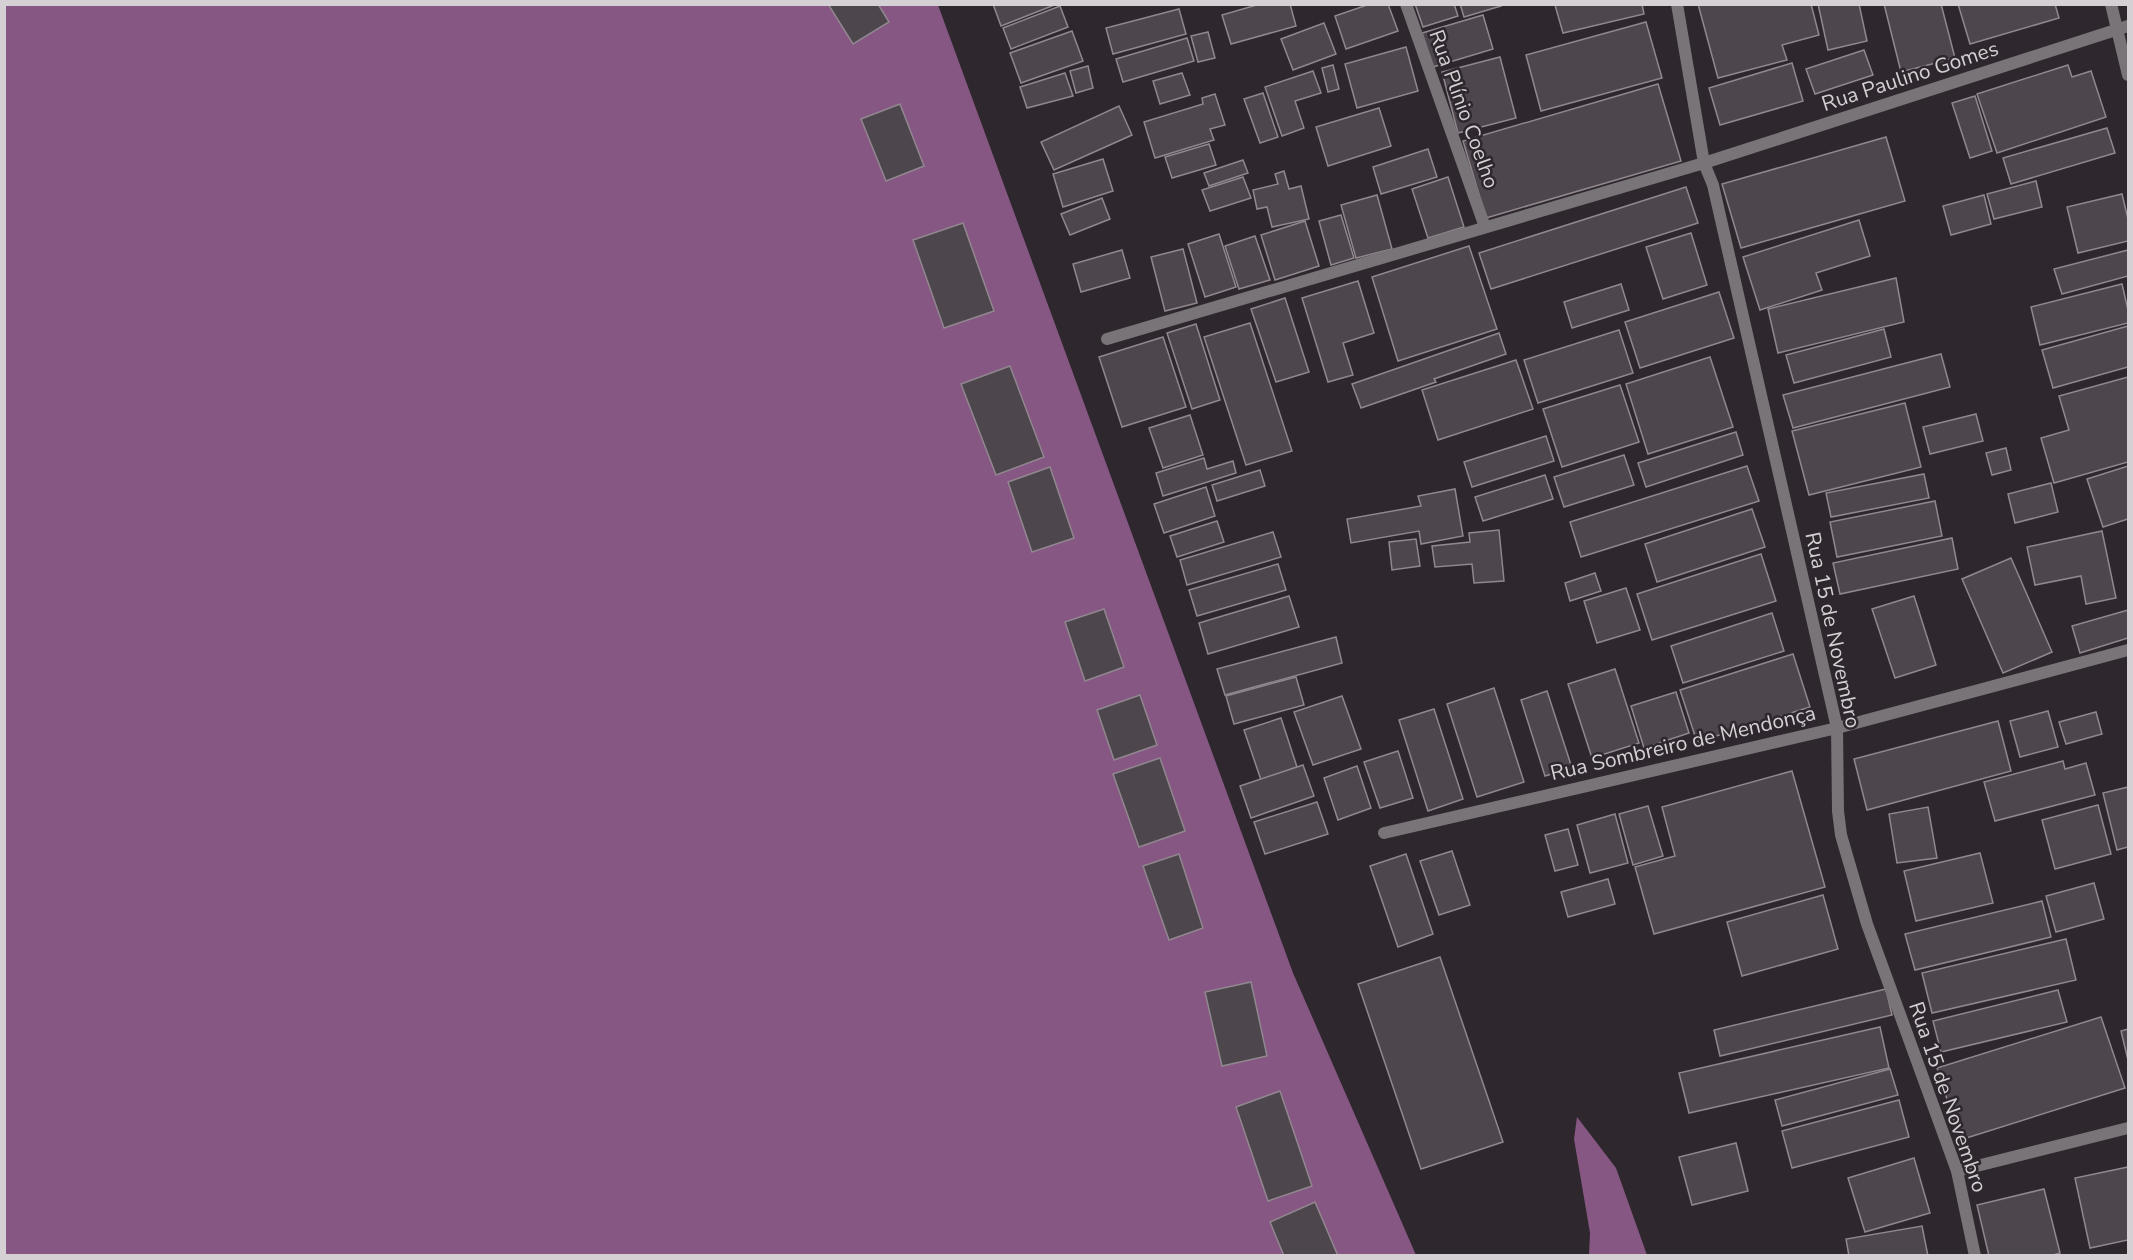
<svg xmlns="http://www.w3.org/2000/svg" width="2133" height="1260" font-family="'Nunito Sans',sans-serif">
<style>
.water{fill:#875783}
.building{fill:#4e464d;stroke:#90878f;stroke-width:1.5}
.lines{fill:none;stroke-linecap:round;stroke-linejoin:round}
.minor{stroke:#787477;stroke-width:12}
.tertiary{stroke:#787477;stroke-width:12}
.labels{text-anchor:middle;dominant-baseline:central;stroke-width:5;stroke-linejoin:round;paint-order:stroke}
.street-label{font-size:21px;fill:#d4d0d4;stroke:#2e272d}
</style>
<rect width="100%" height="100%" fill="#2e272d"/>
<g class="water">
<path d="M5,5H938L1293,973L1416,1255L5,1256Z"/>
<path d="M1577,1117L1616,1168L1647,1255H1589L1590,1233L1574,1139Z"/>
</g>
<g class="building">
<path d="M828,4H878L889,22L853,44Z"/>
<path d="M993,4H1057L1001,26Z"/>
<path d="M1260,4H1290L1296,26L1231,44L1222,15Z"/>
<path d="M1370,4H1388L1398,31L1346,49L1335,16Z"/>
<path d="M1415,4H1454L1458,16L1423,27Z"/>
<path d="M1460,4H1500L1501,6L1464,17Z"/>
<path d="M1559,4H1642L1644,14L1563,33L1555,5Z"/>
<path d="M1698,4H1811L1819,35L1782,45L1787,60L1718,78Z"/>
<path d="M1818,4H1859L1867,41L1828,50Z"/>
<path d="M1884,4H1941L1955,58L1901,72Z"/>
<path d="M1958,4H2055L2059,18L1970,44Z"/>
<path d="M1060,6L1068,27L1011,49L1003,28Z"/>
<path d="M1179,9L1186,34L1113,54L1106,28Z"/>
<path d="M1483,15L1493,49L1433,67L1422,33Z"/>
<path d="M1646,22L1662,78L1541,111L1526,55Z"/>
<path d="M1324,23L1336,54L1293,70L1281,39Z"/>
<path d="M1072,31L1083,61L1021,83L1010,53Z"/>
<path d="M1208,32L1215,58L1198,62L1191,36Z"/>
<path d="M1187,38L1194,61L1123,82L1116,59Z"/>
<path d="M1406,47L1418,91L1357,108L1345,64Z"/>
<path d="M1864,50L1873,75L1815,94L1806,69Z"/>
<path d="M1500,57L1516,118L1458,133L1442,72Z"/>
<path d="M1792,63L1803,101L1720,125L1709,88Z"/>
<path d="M1333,65L1339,89L1328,92L1322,68Z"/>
<path d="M2068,65L2072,77L2091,71L2106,117L1997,153L1977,94Z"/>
<path d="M1088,66L1093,88L1076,93L1070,71Z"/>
<path d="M1313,71L1321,93L1295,101L1304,128L1282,136L1265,87Z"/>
<path d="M1065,73L1073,96L1027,108L1020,87Z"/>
<path d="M1182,73L1190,95L1160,104L1153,81Z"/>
<path d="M1658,84L1681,161L1486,218L1463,141Z"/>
<path d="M1263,93L1278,137L1260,143L1244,99Z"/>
<path d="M1215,94L1225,125L1210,129L1214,140L1155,158L1144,122L1203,104L1202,98Z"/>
<path d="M1975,96L1992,151L1970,158L1952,103Z"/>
<path d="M900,104L924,166L886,181L861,119Z"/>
<path d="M1119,106L1132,135L1054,170L1041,142Z"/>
<path d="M1379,108L1391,146L1328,166L1316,127Z"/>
<path d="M2107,128L2115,153L2011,184L2003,158Z"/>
<path d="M1886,137L1905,201L1741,248L1722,184Z"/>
<path d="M1209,144L1216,165L1172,178L1165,157Z"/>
<path d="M1428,149L1437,177L1381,194L1373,167Z"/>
<path d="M1103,159L1113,191L1063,207L1053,174Z"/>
<path d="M1243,160L1248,173L1209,186L1204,173Z"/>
<path d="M1284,171L1289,189L1301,186L1309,219L1272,227L1267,207L1257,209L1253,190L1278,184L1275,174Z"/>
<path d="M1243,177L1251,198L1210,211L1202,190Z"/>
<path d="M1448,177L1464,227L1428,238L1412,189Z"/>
<path d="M2036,181L2042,207L1994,219L1987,194Z"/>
<path d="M1686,187L1698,223L1491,289L1479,253Z"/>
<path d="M2122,194L2128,219V241L2078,253L2067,207Z"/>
<path d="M1377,195L1392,249L1356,258L1341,205Z"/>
<path d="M1984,195L1991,224L1951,235L1943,206Z"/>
<path d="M1102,198L1110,219L1070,235L1061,214Z"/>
<path d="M1341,215L1354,258L1331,265L1319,221Z"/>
<path d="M1859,220L1870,256L1816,273L1822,290L1760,310L1743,257Z"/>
<path d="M1305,221L1319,266L1275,280L1261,235Z"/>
<path d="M963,223L994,311L944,328L913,240Z"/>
<path d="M1691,233L1707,285L1663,299L1646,247Z"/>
<path d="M1219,234L1236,287L1205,297L1188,244Z"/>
<path d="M1255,236L1270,280L1239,289L1225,246Z"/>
<path d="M1469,246L1497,329L1398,361L1372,277Z"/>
<path d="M1183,249L1197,303L1165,311L1151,257Z"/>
<path d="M1122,250L1130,278L1081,292L1073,264Z"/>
<path d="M2128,250V276L2062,294L2054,269Z"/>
<path d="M1896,278L1904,322L1778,353L1768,309Z"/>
<path d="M1358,281L1374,333L1343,343L1353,375L1328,382L1302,298Z"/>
<path d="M1621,284L1629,310L1572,328L1564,302Z"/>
<path d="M2122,284L2128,310V323L2040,345L2031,307Z"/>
<path d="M1719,292L1734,338L1640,368L1625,322Z"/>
<path d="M1285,298L1309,372L1276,382L1251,309Z"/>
<path d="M1250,323L1292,451L1246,465L1204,337Z"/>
<path d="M1196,324L1220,400L1192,409L1167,333Z"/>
<path d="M2128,326V367L2053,388L2042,350Z"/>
<path d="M1884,329L1891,357L1794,383L1786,355Z"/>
<path d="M1619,330L1633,373L1538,403L1524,360Z"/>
<path d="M1499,333L1506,354L1434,379L1436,382L1361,408L1352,384Z"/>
<path d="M1163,337L1186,407L1122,427L1099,357Z"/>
<path d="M1941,354L1950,387L1793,428L1783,395Z"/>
<path d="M1710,357L1733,427L1648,454L1626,384Z"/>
<path d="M1516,360L1533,409L1438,440L1422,390Z"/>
<path d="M1010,366L1044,457L996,475L961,384Z"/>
<path d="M2128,377V462L2054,483L2041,438L2069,430L2059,396Z"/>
<path d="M1620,385L1639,442L1562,467L1543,409Z"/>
<path d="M1905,403L1921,467L1809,495L1792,431Z"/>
<path d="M1976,414L1983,441L1930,454L1923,427Z"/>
<path d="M1190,415L1203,455L1163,468L1149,428Z"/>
<path d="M1736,432L1743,455L1646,487L1638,463Z"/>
<path d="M1546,436L1554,461L1472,487L1464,462Z"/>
<path d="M2006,448L2011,470L1992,475L1986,453Z"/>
<path d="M1624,455L1634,485L1564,507L1554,477Z"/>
<path d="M1204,458L1207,469L1233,461L1236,473L1163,496L1156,473Z"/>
<path d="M1747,466L1759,501L1581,557L1570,522Z"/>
<path d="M2128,466V519L2103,527L2087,479Z"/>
<path d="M1050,467L1074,538L1032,552L1008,482Z"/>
<path d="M1260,470L1265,486L1217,501L1212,485Z"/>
<path d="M1924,474L1929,498L1831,517L1826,493Z"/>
<path d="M1545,475L1553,499L1483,521L1475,497Z"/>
<path d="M2051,483L2058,512L2015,523L2008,494Z"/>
<path d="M1206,487L1215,516L1164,533L1154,504Z"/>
<path d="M1455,489L1463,536L1421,544L1419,531L1351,543L1347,519L1421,506L1418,496Z"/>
<path d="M1935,501L1942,536L1837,557L1830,522Z"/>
<path d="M1752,509L1765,547L1657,582L1645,544Z"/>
<path d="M1217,521L1224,542L1177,557L1170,536Z"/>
<path d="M1499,530L1504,581L1474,583L1472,564L1435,567L1432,546L1470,542L1469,533Z"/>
<path d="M2102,531L2116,598L2086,604L2081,576L2035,585L2027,547Z"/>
<path d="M1273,532L1281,557L1187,585L1180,560Z"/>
<path d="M1952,538L1958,569L1840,594L1833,563Z"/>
<path d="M1416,539L1420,566L1392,570L1389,542Z"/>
<path d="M1761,554L1776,601L1652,640L1637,594Z"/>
<path d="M2011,558L2052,652L2003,673L1962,579Z"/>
<path d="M1278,564L1286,590L1197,616L1189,590Z"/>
<path d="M1595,573L1601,591L1570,601L1565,583Z"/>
<path d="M1626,588L1640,630L1597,643L1584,601Z"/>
<path d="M1289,596L1299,627L1208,654L1199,623Z"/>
<path d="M1914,596L1936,665L1895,678L1872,609Z"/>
<path d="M1104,609L1124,667L1085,681L1065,622Z"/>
<path d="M2128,610V638L2080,653L2072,626Z"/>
<path d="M1772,613L1784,651L1683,683L1671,646Z"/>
<path d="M1336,637L1342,663L1225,695L1217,669Z"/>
<path d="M1793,654L1810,707L1697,742L1680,690Z"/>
<path d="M1615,669L1639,743L1592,758L1568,684Z"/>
<path d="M1296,677L1304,705L1234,724L1226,696Z"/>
<path d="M1494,688L1524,782L1477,797L1447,704Z"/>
<path d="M1547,691L1572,768L1545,776L1521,700Z"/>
<path d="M1676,692L1689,733L1644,748L1631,706Z"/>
<path d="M1140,695L1157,745L1114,760L1097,710Z"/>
<path d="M1342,696L1361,749L1313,765L1294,712Z"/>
<path d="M1434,709L1463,799L1428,811L1399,720Z"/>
<path d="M2048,711L2058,747L2020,757L2010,721Z"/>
<path d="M2096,712L2102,734L2066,744L2059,722Z"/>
<path d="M1281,718L1297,767L1261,780L1244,730Z"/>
<path d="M1998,721L2011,771L1867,810L1854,759Z"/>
<path d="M1398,751L1413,798L1380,808L1364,762Z"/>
<path d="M1160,758L1185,831L1139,847L1113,774Z"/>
<path d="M2063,761L2065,769L2086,763L2095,795L1995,821L1984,782Z"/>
<path d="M1303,765L1314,796L1251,818L1240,786Z"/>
<path d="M1357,766L1371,808L1338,820L1324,778Z"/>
<path d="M1792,771L1825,887L1654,934L1635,867L1675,856L1662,807Z"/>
<path d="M2128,787V847L2117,850L2103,793Z"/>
<path d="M1317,802L1328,834L1265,854L1254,822Z"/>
<path d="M2098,805L2111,854L2055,869L2042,820Z"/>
<path d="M1648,806L1663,856L1633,865L1619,814Z"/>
<path d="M1928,807L1937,858L1897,863L1889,814Z"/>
<path d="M1615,814L1628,863L1590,873L1577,825Z"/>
<path d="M1568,829L1578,865L1555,871L1545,835Z"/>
<path d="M1452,851L1470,905L1439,915L1420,861Z"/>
<path d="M1980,853L1993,903L1916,921L1904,871Z"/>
<path d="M1179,854L1203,928L1169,940L1143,866Z"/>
<path d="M1406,854L1433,934L1398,947L1370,866Z"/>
<path d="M1608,879L1615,904L1568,917L1561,892Z"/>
<path d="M2094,883L2104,919L2056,932L2046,896Z"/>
<path d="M1823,895L1838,949L1742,976L1727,922Z"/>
<path d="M2042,901L2051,937L1915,970L1905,934Z"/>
<path d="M2066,939L2076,980L1932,1013L1922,973Z"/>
<path d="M1440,957L1503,1142L1421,1169L1358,984Z"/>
<path d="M1251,982L1267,1056L1222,1066L1205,992Z"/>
<path d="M1886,989L1892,1015L1720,1056L1714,1030Z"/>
<path d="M2058,990L2067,1022L1941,1052L1933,1021Z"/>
<path d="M2101,1017L2125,1088L1960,1140L1937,1068Z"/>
<path d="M1880,1027L1889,1068L1689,1113L1679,1073Z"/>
<path d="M2128,1029V1060L2121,1031Z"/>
<path d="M1890,1069L1898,1095L1782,1126L1775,1100Z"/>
<path d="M1280,1091L1312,1186L1268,1201L1236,1107Z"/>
<path d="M1899,1100L1909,1137L1792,1168L1782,1131Z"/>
<path d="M1736,1143L1748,1191L1692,1205L1679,1157Z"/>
<path d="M1914,1158L1930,1213L1865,1232L1848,1178Z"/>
<path d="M2128,1167V1240L2090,1248L2075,1178Z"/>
<path d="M2044,1189L2060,1253L2050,1256H1989L1977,1205Z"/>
<path d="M1315,1202L1338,1256H1284L1270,1222Z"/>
<path d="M1922,1226L1928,1256H1849L1846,1239Z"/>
</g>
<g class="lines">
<g class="minor">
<path d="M1406,4L1485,227"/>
<path d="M1677,4L1704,163L1713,185L1837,728L1838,811L1841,835L1867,924L1957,1171L1975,1256"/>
<path d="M1107,339L1704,163L2128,26"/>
<path d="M1384,833L1837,728L2128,650"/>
<path d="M1957,1171L2128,1128"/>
</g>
<path class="tertiary" d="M2111,4L2128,75"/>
</g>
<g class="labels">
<g class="street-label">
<text transform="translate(1910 76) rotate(-18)">Rua Paulino Gomes</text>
<text transform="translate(1464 109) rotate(70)">Rua Plínio Coelho</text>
<text transform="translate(1833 630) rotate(78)">Rua 15 de Novembro</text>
<text transform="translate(1683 743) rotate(-13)">Rua Sombreiro de Mendonça</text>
<text transform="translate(1948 1097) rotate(71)">Rua 15 de Novembro</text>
</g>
</g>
<rect width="2133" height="1260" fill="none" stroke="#d4d0d4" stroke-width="12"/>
</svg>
